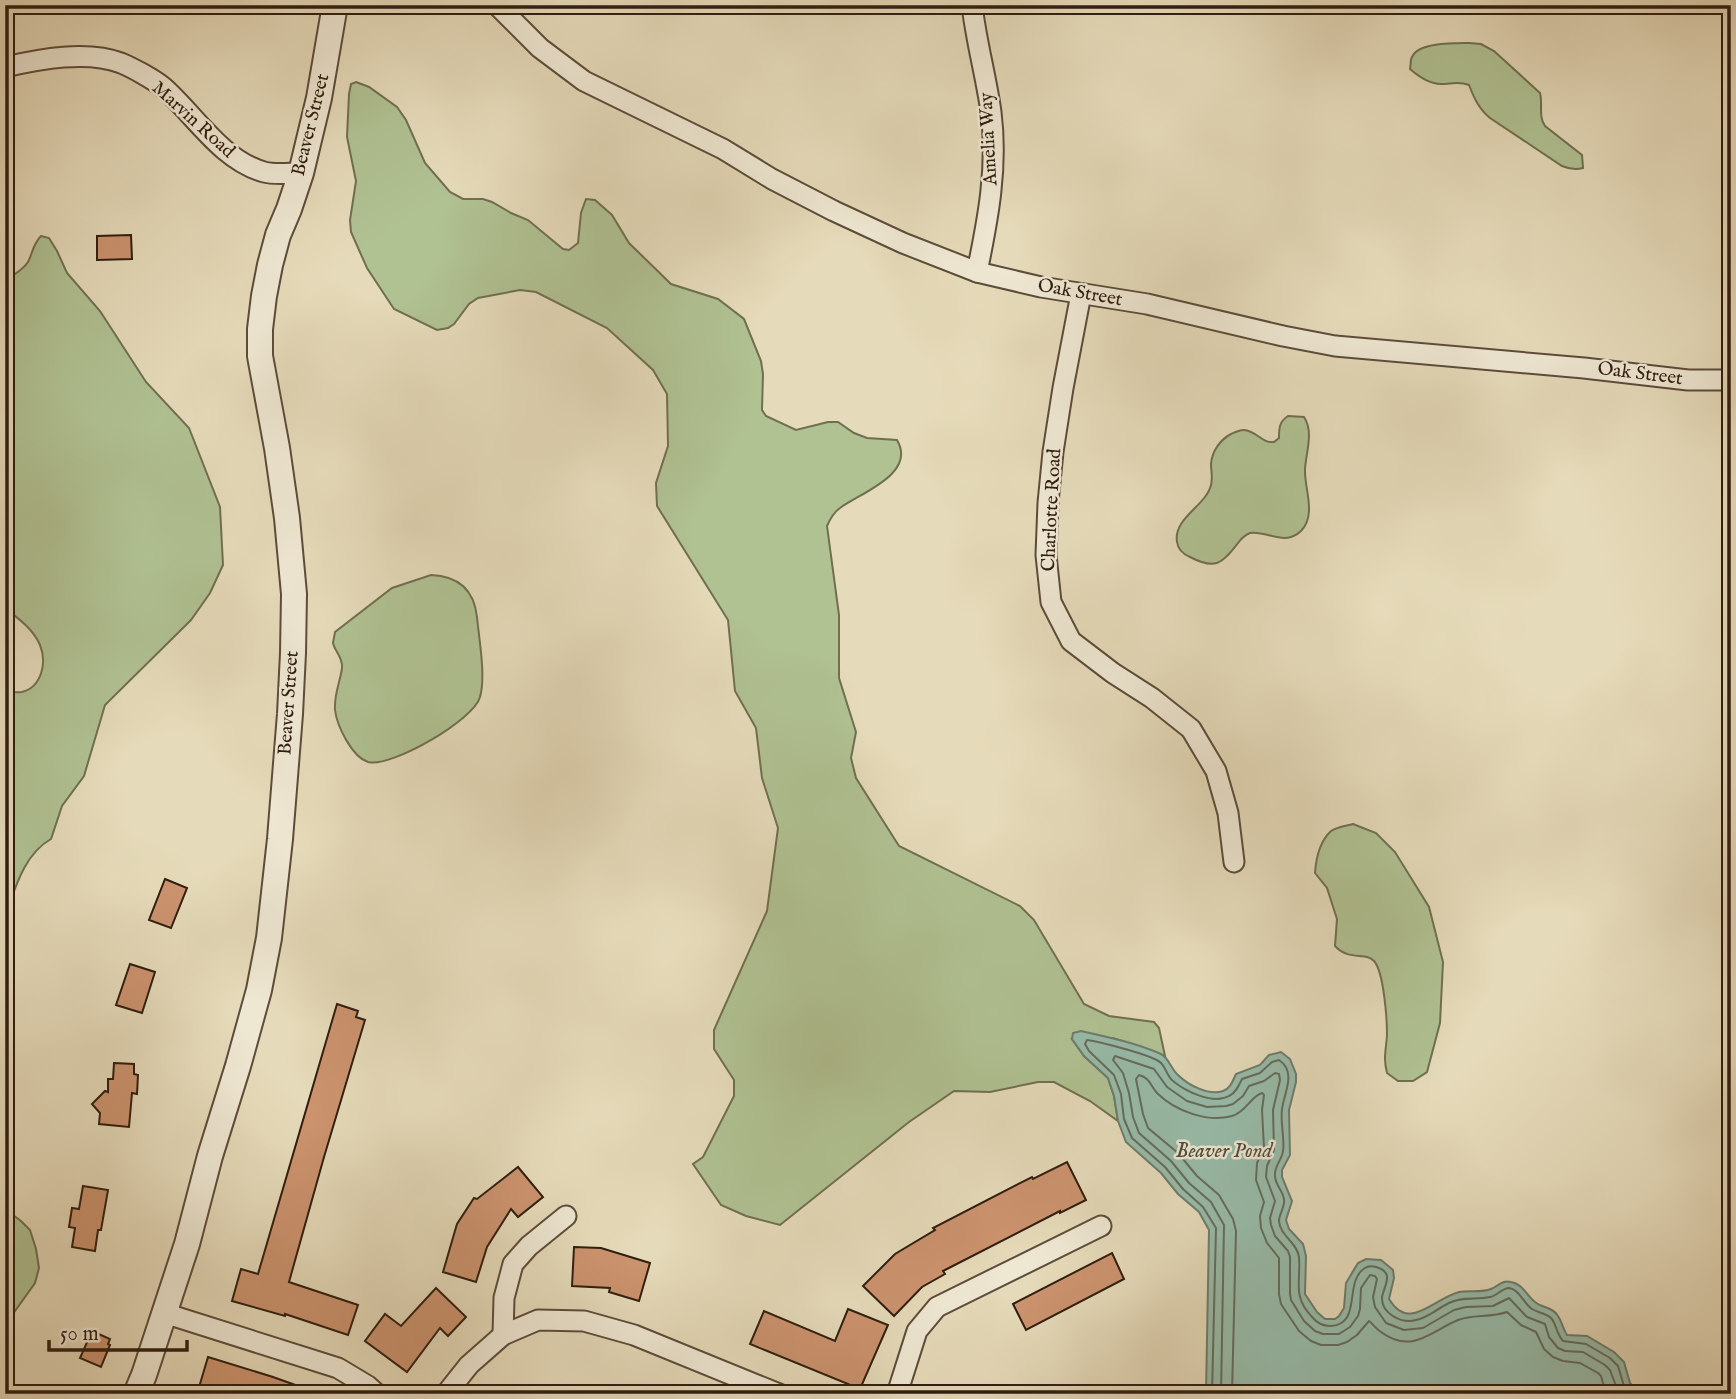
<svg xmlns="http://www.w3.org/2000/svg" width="1736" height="1399" font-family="'IM FELL English',serif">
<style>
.green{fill:#b0c192;stroke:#706f51;stroke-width:2}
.water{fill:#97bba9;stroke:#6e7c6c;stroke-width:2}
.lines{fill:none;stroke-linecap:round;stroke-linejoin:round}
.shore{stroke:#646c5c;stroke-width:2}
.building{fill:#cb936e;stroke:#301d10;stroke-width:2}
.minor-casing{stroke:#5d4c3a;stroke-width:23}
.tertiary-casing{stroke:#5d4c3a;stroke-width:28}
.minor{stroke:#eee7d2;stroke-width:19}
.tertiary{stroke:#eee7d2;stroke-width:24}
.labels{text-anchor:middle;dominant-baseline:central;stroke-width:5;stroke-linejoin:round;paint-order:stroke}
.street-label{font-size:19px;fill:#301d10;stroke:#eee7d2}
.water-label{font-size:21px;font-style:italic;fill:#4f4c3e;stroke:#eee7d2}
</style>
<rect width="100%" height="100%" fill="#e5dab9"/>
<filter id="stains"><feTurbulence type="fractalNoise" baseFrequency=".00286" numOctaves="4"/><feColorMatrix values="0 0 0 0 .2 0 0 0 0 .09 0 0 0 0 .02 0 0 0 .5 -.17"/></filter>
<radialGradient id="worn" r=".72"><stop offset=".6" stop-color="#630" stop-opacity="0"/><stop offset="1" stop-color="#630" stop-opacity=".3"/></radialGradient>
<g class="green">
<path d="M1469,43L1481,44L1494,51L1540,93C1543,104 1538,116 1545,126L1582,155L1583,168C1575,170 1569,169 1562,166L1490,118C1479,109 1474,98 1469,85C1459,81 1451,84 1441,84C1430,84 1418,76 1410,69C1411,65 1410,60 1412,57C1418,42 1455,43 1469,43Z"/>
<path d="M356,82L369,87L397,107L406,120L425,163L450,192L463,199H483L492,202L511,213L528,220L563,249L569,250L578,243L581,213L586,199L595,200L612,215L629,243L671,284L718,299L744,319L761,361L763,374L762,410L766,416L796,430L828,422H838L854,433L867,438L897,440C917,474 860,493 840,508C833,513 830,519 827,526L839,615V678L856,732L851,758L856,778L899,846L1020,906L1034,920L1084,1004L1109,1016L1154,1022L1159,1028L1165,1056L1113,1038L1072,1039L1084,1056L1108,1078L1114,1096L1118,1121L1090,1101L1054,1082H1038L990,1092L954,1091L909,1122L780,1225L746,1216L721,1205L693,1164L703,1157L734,1096V1080L714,1049V1030L767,911L778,828L762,778L756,728L735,691L728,620L657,506L656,483L668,446L667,394L653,370L607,328L536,292L520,290L478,298L469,304L454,324L448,328L437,330L394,309L367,268L351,232L350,220L356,181L347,137L349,94L351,84Z"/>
<path d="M41,236L49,238L57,251L67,273L100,311L146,382L189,428L220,507L223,565L210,593L191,620L105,705L84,776L62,806L51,839C24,854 15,889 5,916V691C11,692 17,693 22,692C42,687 47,662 40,645C33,629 19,619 5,608V281C13,275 23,270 28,262C33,252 33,244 41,236Z"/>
<path d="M1288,416L1304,417C1314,432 1306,452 1305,469C1304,488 1317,515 1301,531C1284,547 1267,530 1250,533C1245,535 1241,539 1238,543C1222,564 1215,570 1190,557C1183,554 1178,550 1177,542C1173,518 1206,506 1211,485C1213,478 1211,471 1211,464C1212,451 1220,440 1231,434C1238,431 1243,428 1251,432C1260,436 1264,443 1274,442L1279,438C1279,428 1279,422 1288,416Z"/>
<path d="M431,575C458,576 474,590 477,617C479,639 486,676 480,697C474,720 391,768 368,762C352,757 337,726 335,710C334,693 340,683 342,668C343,657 335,652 333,643C333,642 335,633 335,632L392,588Z"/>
<path d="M1353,824L1376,833L1395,852L1429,907L1443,962L1440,1023L1427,1072L1413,1081H1398L1387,1073C1383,1057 1386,1051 1387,1035C1387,1020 1384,972 1374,961C1365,951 1350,962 1335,946L1337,919L1327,888L1315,873C1316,858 1319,842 1331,831C1337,827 1346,826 1353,824Z"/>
<path d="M5,1209L21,1221L30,1230L36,1249L39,1268L35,1283L5,1325Z"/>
</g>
<path class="water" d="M1081,1031C1108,1037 1136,1043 1161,1054C1169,1058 1171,1069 1178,1075C1188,1085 1209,1096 1223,1091C1231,1088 1233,1080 1236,1074L1260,1065L1269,1055L1281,1052L1290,1059L1296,1074V1082L1289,1110L1290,1155L1282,1170V1177L1292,1201L1286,1220L1289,1229L1303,1244L1306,1256L1305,1294L1317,1312L1325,1319H1335L1339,1316L1344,1308L1346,1283L1358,1263L1366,1259L1381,1260L1393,1270L1394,1278L1389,1299C1409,1332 1431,1300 1459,1292C1469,1290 1482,1293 1491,1289C1499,1286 1501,1280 1511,1282C1523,1284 1526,1295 1535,1302C1542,1308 1553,1307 1558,1316C1562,1322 1563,1329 1567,1335L1587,1336L1614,1352L1624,1362L1630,1383L1640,1394H1206L1209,1230L1199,1212L1178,1194L1161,1173L1126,1142L1118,1121L1114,1096L1108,1078L1084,1056L1072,1039L1073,1033Z"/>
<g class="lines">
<g class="shore">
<path d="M1212,1394L1216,1228L1203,1207L1183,1189L1165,1167L1132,1138L1124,1119L1121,1094L1114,1075L1089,1051L1085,1044L1087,1040C1100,1042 1153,1055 1161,1063C1166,1068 1167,1076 1173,1081C1185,1091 1213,1105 1229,1096C1236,1093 1239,1085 1242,1079L1260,1073L1272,1062L1279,1060C1297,1072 1284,1093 1282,1109C1280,1123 1285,1138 1283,1151C1282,1160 1274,1166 1275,1176C1275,1185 1284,1192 1284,1200C1285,1207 1279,1214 1279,1221C1280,1236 1297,1242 1299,1257C1301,1282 1292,1296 1312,1317C1317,1323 1323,1326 1330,1326C1363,1325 1343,1281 1365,1268C1371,1264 1385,1268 1387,1276C1388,1282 1383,1291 1382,1297C1381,1314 1402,1324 1416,1320C1428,1318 1438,1308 1449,1303C1462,1296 1476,1300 1490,1297C1497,1296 1502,1288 1509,1288C1519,1289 1524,1304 1532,1309C1538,1313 1546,1313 1551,1318C1556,1323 1556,1333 1563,1341L1586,1344L1610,1358L1618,1366L1624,1386L1631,1394"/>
<path d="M1221,1394L1224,1225L1211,1202L1189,1183L1171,1161L1139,1133L1133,1117L1129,1093L1123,1073L1113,1060L1115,1056L1154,1069L1167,1087L1187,1101L1207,1107L1226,1106L1233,1104L1243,1096L1249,1086L1264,1081L1275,1073L1279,1074L1280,1080L1273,1110L1274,1150L1267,1166L1266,1177L1275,1201L1270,1218L1271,1225L1275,1236L1288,1251L1290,1257V1294L1291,1300L1304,1321L1315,1331L1323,1334H1339L1350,1327L1358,1316L1360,1309L1361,1288L1370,1275L1375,1276L1377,1279L1373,1297L1375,1307L1386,1323L1404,1330L1423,1328L1454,1310L1466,1307L1493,1306L1509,1298L1527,1317L1545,1324L1549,1337L1558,1348L1565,1351L1583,1352L1605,1365L1610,1370L1619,1394"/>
<path d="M1232,1394L1236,1231L1233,1219L1219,1195L1197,1176L1178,1153L1148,1128L1143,1114L1136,1079L1139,1075C1150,1078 1150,1085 1157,1093C1175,1111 1208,1123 1232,1116C1246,1112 1251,1096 1262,1093L1264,1095L1262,1110L1264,1148L1257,1163L1256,1180L1264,1202L1260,1216L1261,1228L1267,1243L1279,1258V1294L1281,1304L1299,1331L1311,1341L1321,1345H1338L1347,1342L1357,1335L1369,1321C1373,1324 1376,1329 1381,1332C1412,1355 1431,1331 1458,1320C1473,1314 1490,1318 1507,1312L1521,1325L1536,1332L1544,1349L1553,1357L1563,1361L1580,1363L1598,1373L1601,1376L1606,1394"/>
</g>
</g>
<g class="building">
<path d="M131,235L132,259L97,260V236Z"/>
<path d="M165,879L187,888L171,928L149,920Z"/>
<path d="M130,964L155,972L142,1013L116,1005Z"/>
<path d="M337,1004L358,1011L356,1017L365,1020L324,1157L289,1282L358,1305L348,1335L285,1314V1316L232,1301L241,1269L258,1274Z"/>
<path d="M114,1063L134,1064V1074L138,1075L137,1094L132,1093L129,1127L99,1124L100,1113L92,1104L105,1091L108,1092V1079H113Z"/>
<path d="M1067,1162L1086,1200L1060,1213V1211L943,1271L945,1274L922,1287L894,1316L863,1286L895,1254L935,1230L933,1228L1032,1177L1033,1179Z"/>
<path d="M518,1167L543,1197L518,1217L511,1209L487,1247L476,1282L443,1272L457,1224L474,1198L477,1199Z"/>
<path d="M83,1186L108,1190L101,1230H98L95,1251L72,1247L75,1228L69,1227L72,1208L79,1209Z"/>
<path d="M574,1247L601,1248L650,1263L639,1301L609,1292L610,1288L572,1286Z"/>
<path d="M1112,1253L1124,1279L1026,1330L1013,1304Z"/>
<path d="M436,1288L466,1317L448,1336L440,1328L407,1372L365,1341L385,1314L401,1326Z"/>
<path d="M848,1309L888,1325L860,1389L750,1344L764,1311L835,1341Z"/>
<path d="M92,1331L110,1339L108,1344L110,1345L101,1367L80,1358Z"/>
<path d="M208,1357L273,1377L315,1392V1394H197Z"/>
</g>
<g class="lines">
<defs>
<g id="minor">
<path d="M497,5L540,48L584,81L723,149L772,179L834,211L903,243L977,272L1041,287L1147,304L1283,336L1335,346L1584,368L1688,380H1731"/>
<path d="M972,5C976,41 986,76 991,112C998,167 988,219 977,272"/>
<path d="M5,67C40,59 87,50 121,63C133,68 153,79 163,87C194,114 221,160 264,172C275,175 289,173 301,173"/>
<path d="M1081,294L1063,388L1053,452L1048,503L1046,555L1051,602L1071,641L1113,673L1152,698L1191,729L1216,771L1228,813L1234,862"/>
<path d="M164,1313L338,1368L368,1386L377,1394"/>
<path d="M503,1335L504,1298L513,1264L529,1246L566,1216"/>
<path d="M446,1394L469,1365L503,1335L538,1320L584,1321L634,1335L779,1394"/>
<path d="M897,1394L917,1331L937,1307L1101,1226"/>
</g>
<path id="tertiary" d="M136,1394L144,1375L187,1244L210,1156L238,1066L259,990L269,938L280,839L290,714L293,653L294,594L287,518L277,448L260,356V329L264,296L270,265L278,235L289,209L301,173L319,98L335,5"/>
</defs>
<use href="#minor" class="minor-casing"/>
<use href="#tertiary" class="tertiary-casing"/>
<use href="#minor" class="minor"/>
<use href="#tertiary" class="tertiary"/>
</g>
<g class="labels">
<g class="street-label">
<text transform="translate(193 120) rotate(42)">Marvin Road</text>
<text transform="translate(311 125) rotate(-76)">Beaver Street</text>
<text transform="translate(989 139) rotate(-93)">Amelia Way</text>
<text transform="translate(1080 293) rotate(10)">Oak Street</text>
<text transform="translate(1640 374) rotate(7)">Oak Street</text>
<text transform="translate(1052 510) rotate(-87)">Charlotte Road</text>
<text transform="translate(289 703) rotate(-86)">Beaver Street</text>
</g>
<g class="water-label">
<text x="1224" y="1151">Beaver Pond</text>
</g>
</g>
<rect width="1736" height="1399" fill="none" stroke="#e5dab9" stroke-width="28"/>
<rect x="7" y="7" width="1722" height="1385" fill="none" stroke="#301d10" stroke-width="3.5"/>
<rect x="14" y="14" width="1708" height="1371" fill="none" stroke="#301d10" stroke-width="2"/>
<path d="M49 1340v10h138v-10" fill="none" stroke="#301d10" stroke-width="3.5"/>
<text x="60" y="1340" font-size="21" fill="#301d10" stroke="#eee7d2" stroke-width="5" paint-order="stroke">50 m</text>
<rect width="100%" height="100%" filter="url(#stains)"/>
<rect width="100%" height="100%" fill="url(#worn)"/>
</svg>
